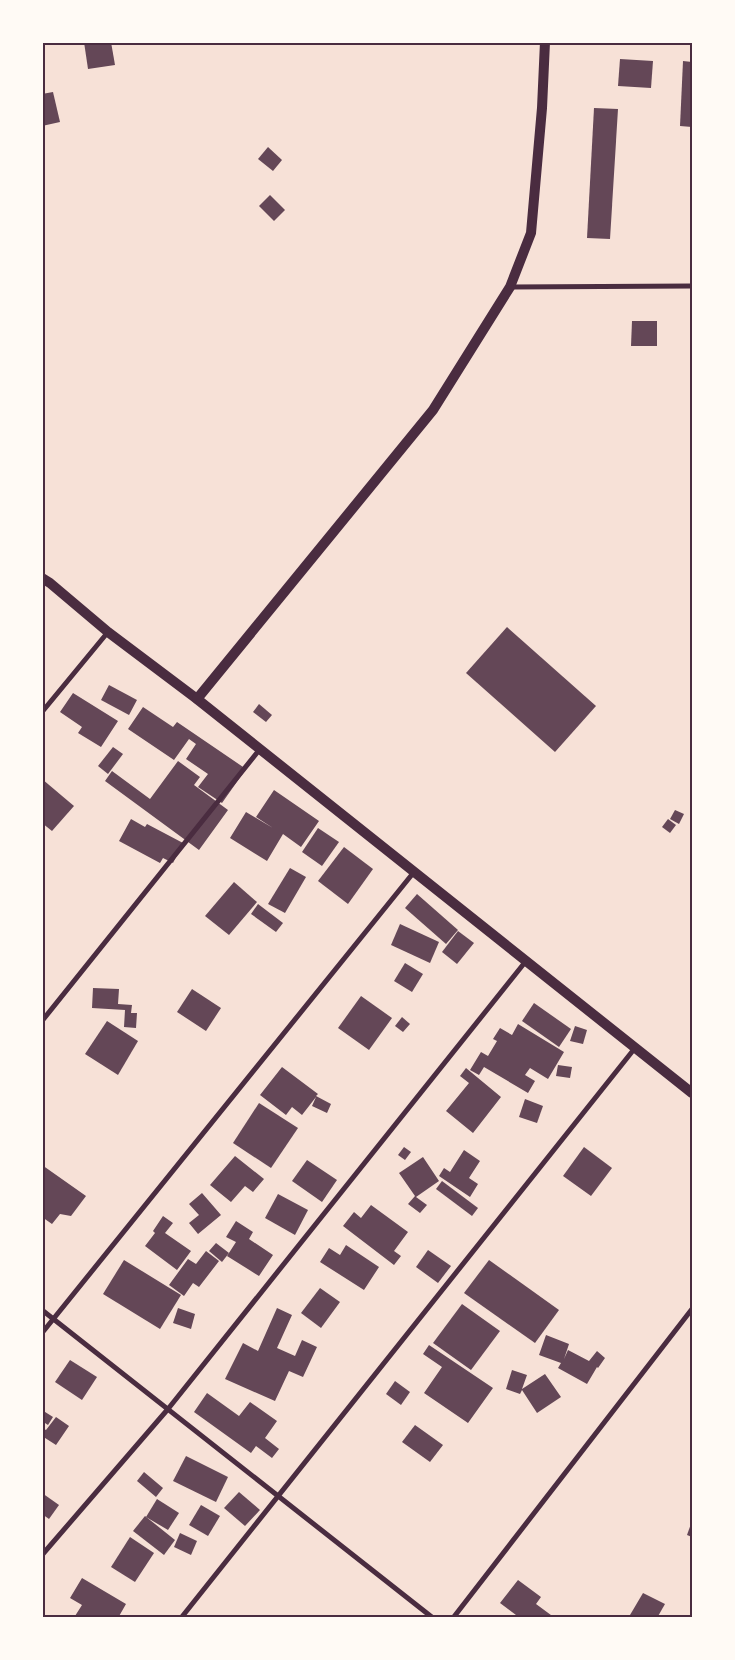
<svg xmlns="http://www.w3.org/2000/svg" width="735" height="1660" font-family="Figtree,sans-serif">
<style>
.building{fill:#644757}
.lines{fill:none;stroke-linecap:round;stroke-linejoin:round}
.minor{stroke:#4a2c40;stroke-width:5}
.secondary{stroke:#4a2c40;stroke-width:10}
.neatline{fill:none;stroke:#4a2c40;stroke-width:2}
</style>
<rect width="100%" height="100%" fill="#f7e1d7"/>
<g class="building">
<path d="M84,42H111L115,65L88,69Z"/>
<path d="M620,59L653,61L651,88L618,86Z"/>
<path d="M683,61L692,62V127L680,126Z"/>
<path d="M53,92L60,122L42,126V94Z"/>
<path d="M594,108L618,109L610,239L587,238Z"/>
<path d="M268,147L282,160L273,171L258,159Z"/>
<path d="M270,195L285,210L274,221L259,206Z"/>
<path d="M632,321H657V346H631Z"/>
<path d="M507,627L596,706L555,752L466,673Z"/>
<path d="M109,685L137,700L129,715L101,700Z"/>
<path d="M73,693L118,721L101,747L78,733L82,727L60,712Z"/>
<path d="M259,704L272,715L266,722L253,712Z"/>
<path d="M143,707L173,727L177,722L246,769L222,803L198,787L208,774L186,759L196,744L189,739L174,760L128,729Z"/>
<path d="M113,747L123,754L108,774L98,766Z"/>
<path d="M178,761L200,777L194,785L228,810L199,850L105,781L112,771L150,799Z"/>
<path d="M42,779L74,806L52,831L42,823Z"/>
<path d="M274,790L319,821L301,847L283,834L267,861L230,838L246,812L273,828L256,817Z"/>
<path d="M675,810L684,814L679,824L670,819Z"/>
<path d="M131,819L145,827L147,824L183,843L173,863L163,858L160,863L119,841Z"/>
<path d="M668,819L676,825L670,833L662,827Z"/>
<path d="M318,828L339,842L322,866L302,852Z"/>
<path d="M344,847L373,869L348,904L318,881Z"/>
<path d="M290,868L306,877L285,913L268,904Z"/>
<path d="M234,882L257,902L229,935L205,916Z"/>
<path d="M417,894L458,930L446,944L405,908Z"/>
<path d="M258,904L283,923L276,932L251,914Z"/>
<path d="M400,924L439,942L430,963L391,945Z"/>
<path d="M458,931L474,943L457,964L442,952Z"/>
<path d="M405,963L423,974L412,992L394,981Z"/>
<path d="M93,988L119,989L118,1004L132,1005L131,1013H137L136,1028L124,1027L125,1010L92,1008Z"/>
<path d="M192,989L221,1008L206,1031L177,1012Z"/>
<path d="M361,996L392,1018L369,1050L338,1028Z"/>
<path d="M534,1003L571,1029L559,1047L522,1021Z"/>
<path d="M402,1017L410,1024L403,1032L395,1026Z"/>
<path d="M107,1021L138,1041L118,1075L85,1054Z"/>
<path d="M518,1024L564,1052L548,1079L530,1068L525,1075L535,1081L528,1093L484,1067L479,1075L470,1070L481,1052L488,1056L497,1041L493,1039L500,1028L512,1035Z"/>
<path d="M575,1026L587,1030L583,1044L570,1041Z"/>
<path d="M558,1065L572,1067L570,1078L556,1076Z"/>
<path d="M282,1067L318,1094L316,1096L331,1104L327,1113L312,1106L316,1097L302,1115L292,1107L286,1115L260,1095Z"/>
<path d="M466,1068L501,1097L473,1133L446,1111L469,1083L460,1076Z"/>
<path d="M525,1099L543,1106L537,1123L519,1117Z"/>
<path d="M259,1103L298,1128L271,1168L233,1143Z"/>
<path d="M404,1147L411,1152L405,1160L398,1155Z"/>
<path d="M584,1147L612,1168L591,1196L563,1176Z"/>
<path d="M464,1150L480,1161L469,1178L478,1184L470,1197L439,1176L444,1168L450,1172Z"/>
<path d="M235,1156L264,1179L253,1192L245,1186L231,1202L210,1185Z"/>
<path d="M423,1157L439,1181L416,1197L427,1205L420,1213L408,1204L415,1196L399,1173Z"/>
<path d="M307,1160L337,1180L322,1202L292,1181Z"/>
<path d="M42,1165L86,1196L71,1216L60,1214L52,1224L42,1217Z"/>
<path d="M442,1181L478,1208L472,1216L436,1189Z"/>
<path d="M202,1193L221,1215L198,1234L189,1223L199,1215L189,1204Z"/>
<path d="M278,1194L308,1210L295,1235L265,1218Z"/>
<path d="M371,1205L408,1232L394,1251L401,1256L394,1265L343,1226L354,1212L361,1218Z"/>
<path d="M163,1216L173,1223L165,1233L191,1251L177,1270L145,1246L155,1233L153,1231Z"/>
<path d="M236,1221L253,1232L249,1239L273,1255L259,1276L227,1256L236,1242L226,1237Z"/>
<path d="M216,1243L229,1253L222,1262L209,1251Z"/>
<path d="M346,1245L379,1267L364,1290L320,1262L329,1248L340,1255Z"/>
<path d="M428,1250L451,1266L438,1283L416,1267Z"/>
<path d="M206,1251L219,1261L199,1287L193,1283L184,1296L169,1285L188,1259L196,1264Z"/>
<path d="M124,1260L181,1295L160,1329L103,1294Z"/>
<path d="M489,1260L559,1310L535,1343L464,1293Z"/>
<path d="M320,1288L340,1302L321,1328L301,1313Z"/>
<path d="M462,1304L500,1331L471,1370L433,1343Z"/>
<path d="M178,1308L195,1314L191,1329L173,1323Z"/>
<path d="M277,1308L292,1315L277,1348L295,1356L302,1340L317,1347L303,1377L289,1371L275,1401L225,1379L243,1343L258,1351Z"/>
<path d="M546,1335L569,1344L564,1359L568,1350L589,1361L597,1351L605,1358L598,1368L597,1367L587,1384L558,1368L561,1363L539,1355Z"/>
<path d="M429,1345L493,1388L468,1423L424,1393L442,1367L423,1354Z"/>
<path d="M70,1360L97,1377L82,1400L55,1382Z"/>
<path d="M512,1370L527,1375L522,1389L545,1374L561,1397L537,1413L522,1390L520,1394L506,1389Z"/>
<path d="M395,1381L410,1392L401,1405L386,1394Z"/>
<path d="M207,1393L239,1416L250,1402L277,1421L265,1438L279,1449L272,1458L256,1446L251,1453L194,1412Z"/>
<path d="M42,1410L53,1417L48,1425L42,1421Z"/>
<path d="M56,1417L69,1426L56,1445L42,1436V1428L46,1430Z"/>
<path d="M415,1425L443,1445L430,1462L402,1442Z"/>
<path d="M186,1456L228,1477L216,1502L173,1481Z"/>
<path d="M144,1472L163,1488L156,1497L137,1481Z"/>
<path d="M239,1492L260,1510L245,1526L224,1508Z"/>
<path d="M42,1493L59,1505L49,1519L42,1514Z"/>
<path d="M157,1499L179,1513L168,1530L146,1517Z"/>
<path d="M201,1505L220,1516L208,1536L189,1525Z"/>
<path d="M145,1516L175,1540L164,1555L133,1531Z"/>
<path d="M692,1521V1537L687,1535Z"/>
<path d="M180,1533L197,1541L191,1555L174,1547Z"/>
<path d="M130,1537L154,1553L135,1582L111,1567Z"/>
<path d="M82,1578L126,1604L118,1618L75,1616L82,1605L70,1598Z"/>
<path d="M518,1580L541,1597L536,1604L555,1618H520L500,1603Z"/>
<path d="M643,1593L665,1604L657,1618H634L630,1615Z"/>
</g>
<g class="lines">
<g class="minor">
<path d="M511,287L692,286"/>
<path d="M42,712L108,632"/>
<path d="M42,1021L260,749"/>
<path d="M42,1310L433,1618"/>
<path d="M42,1333L414,872"/>
<path d="M42,1555L168,1409L526,961"/>
<path d="M181,1618L635,1048"/>
<path d="M453,1618L692,1309"/>
</g>
<g class="secondary">
<path d="M42,578L50,583L108,632L197,699L692,1093"/>
<path d="M197,699L433,410L510,287L531,233L542,108L545,42"/>
</g>
</g>
<rect width="735" height="1660" fill="none" stroke="#fffaf5" stroke-width="88"/>
<rect x="44" y="44" width="647" height="1572" class="neatline"/>
</svg>
